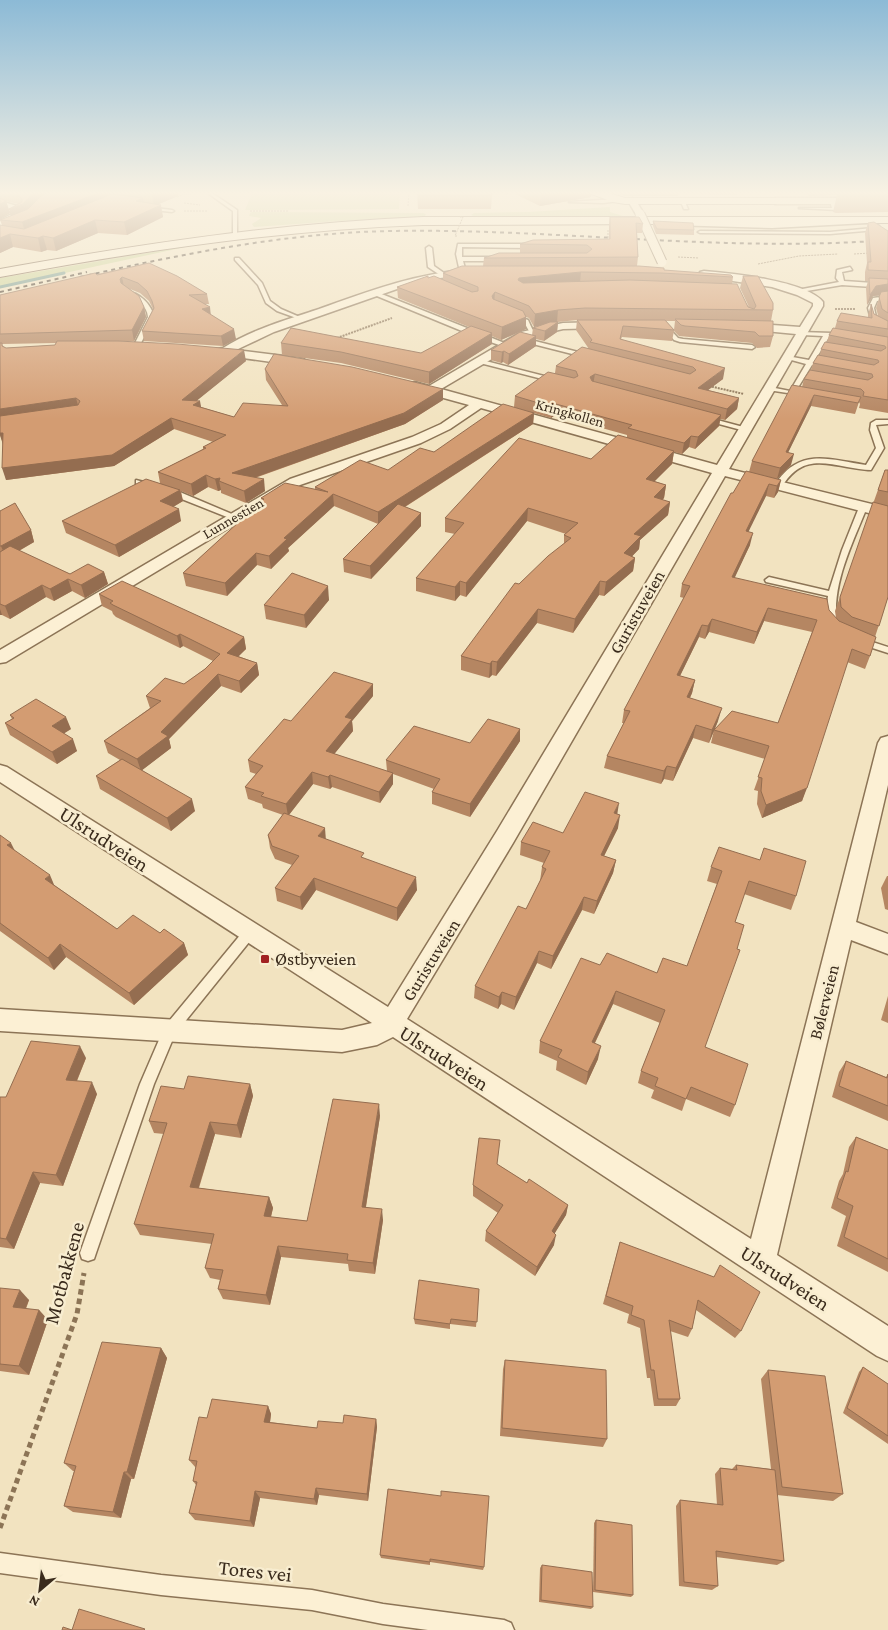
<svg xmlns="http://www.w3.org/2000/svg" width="888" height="1630" font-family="'Crimson Pro',serif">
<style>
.green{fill:#c9d193}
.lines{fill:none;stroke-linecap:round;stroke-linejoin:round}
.stream{stroke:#699288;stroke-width:3}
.lane-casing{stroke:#8c7456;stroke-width:3}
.street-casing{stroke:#8c7456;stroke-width:3}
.secondary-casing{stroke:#6e5439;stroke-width:2}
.path-far2{stroke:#8c7456;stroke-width:1;stroke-dasharray:2 1;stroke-linecap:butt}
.path-far1{stroke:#8c7456;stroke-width:2;stroke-dasharray:2 1;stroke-linecap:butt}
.path{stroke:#8c7456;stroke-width:5;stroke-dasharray:5.5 4;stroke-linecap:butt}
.lane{fill:#fcf0d4;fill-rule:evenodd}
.street{fill:#fcf0d4;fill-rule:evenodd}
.secondary{fill:#fcf0d4;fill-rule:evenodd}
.rail{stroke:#3a2b1c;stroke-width:2;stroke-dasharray:4 4;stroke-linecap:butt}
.street-bridge-casing{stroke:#8c7456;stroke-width:11;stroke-linecap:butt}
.path-bridge{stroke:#8c7456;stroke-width:1;stroke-dasharray:2 1;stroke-linecap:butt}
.street-bridge{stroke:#fcf0d4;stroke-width:9}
.wall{fill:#b58662;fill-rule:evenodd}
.shaded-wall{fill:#946d50}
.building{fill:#d39c72;stroke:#946d50}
.poi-dot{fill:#a12121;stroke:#f8edd0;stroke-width:2}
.labels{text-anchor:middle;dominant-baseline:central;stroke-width:5;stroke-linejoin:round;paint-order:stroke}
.far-street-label{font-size:15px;fill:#3a2b1c;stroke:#f8edd0}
.street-label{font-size:18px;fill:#3a2b1c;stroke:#f8edd0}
.poi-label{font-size:18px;fill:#3a2b1c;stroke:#f8edd0;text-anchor:start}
.near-street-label{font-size:21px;fill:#3a2b1c;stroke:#f8edd0}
</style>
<rect width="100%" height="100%" fill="#f2e3c0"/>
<g class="green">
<path d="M253,191H400L399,209L245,210Z"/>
<path d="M610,207V212L626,217H476L471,215L474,213L528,212Z"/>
<path d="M252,212L423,213L426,214L425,216L420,217L339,221L254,227L252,224L261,218L249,216L250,213Z"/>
<path d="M188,246H190L0,287V278Z"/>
</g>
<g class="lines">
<path class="stream" d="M0,287L64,273"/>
<defs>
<g id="lane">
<path d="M205,191H209L237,210V235L233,234V211Z"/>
<path d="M503,191H507L508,192L506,193Z"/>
<path d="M617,199L619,201L603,203L569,202Z"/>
<path d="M680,200H684L688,209H684Z"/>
<path d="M832,200L834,201L837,210L799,208H832L830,201Z"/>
<path d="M147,207L172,210L174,211L172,212L145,209Z"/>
<path d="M874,224L879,226L876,230L830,234L700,233L698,232L700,231L830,232L873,228L874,227L872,225Z"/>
<path d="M458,244H535L538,246L535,248L462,247V257H498L501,259L498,261H463L466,272L463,274L460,272L456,254Z"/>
<path d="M429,246L432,248L434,266L444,273V275H440L428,267L426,248Z"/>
<path d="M235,258H239L262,283L270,301L281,309L302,318V320L277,311L266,303L258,285L235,260Z"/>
<path d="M850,267L852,270L842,272L844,281L888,284V288L842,285L795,293L792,291L839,282L836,278L837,270Z"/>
<path d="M374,291L507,344L508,345L505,347L479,338L372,294Z"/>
<path d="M127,292C139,292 152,305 154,317L139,347L136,349L133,347L148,317C147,305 137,300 127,294Z"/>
<path d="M888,296V300L877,301L874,308L877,321L888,328V332L872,323L868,308L873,298Z"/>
<path d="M510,314L528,320L534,333H530L524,322L510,316Z"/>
<path d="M664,323L678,338L683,339L752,345L755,347L752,349L680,342L674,340L662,326L661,325Z"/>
<path d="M800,332L832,333L835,335L829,337L814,362L820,364L817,366L812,365L794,394L768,390V388L770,387L790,391L806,364L784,358L787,356L809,360L823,336L802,335L800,334Z"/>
<path d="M523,338L590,355L591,356L588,358L521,341L520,340Z"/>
<path d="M478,359L556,379L557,380L554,382L476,362L475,361Z"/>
<path d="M706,417L747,428L749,429L745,431L704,420V418Z"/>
<path d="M876,420H888V424L876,425L884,448L871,470C863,470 855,468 847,467C816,461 799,459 781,488L774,486C799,447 827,459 866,465L876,448L870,430L871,423Z"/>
<path d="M136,480L175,490L239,517L232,519L169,494L136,484Z"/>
<path d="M860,505L867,507C853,543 831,584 837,624L832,627L827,624L826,612L828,596L766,582L765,580L769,577L829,591L842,550Z"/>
<path d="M860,638L888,647V653L857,643V639Z"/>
<path d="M250,927L254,928L256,932L254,936L175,1034L154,1084L96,1253L94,1259L88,1261L82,1259L80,1253L140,1084L165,1026L246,928Z"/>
<path d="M0,1553L161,1575L312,1590L383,1604L504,1620L511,1623L514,1630H428L383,1624L312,1610L161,1595L0,1573Z"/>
</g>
<g id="street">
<path d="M888,195V201L846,204H775L771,201L775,198H846Z"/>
<path d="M632,198L635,199L644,214L643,216L640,217L637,216L628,201Z"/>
<path d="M0,201L17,206L24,213L0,227V220L14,213L0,207Z"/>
<path d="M864,218L869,221L867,223L772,228L670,225L665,222L670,219L772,222Z"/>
<path d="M471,269L476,272L475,274L431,279L397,289L274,332L236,350L300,358L304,359L306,362L304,365L300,366L221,355L215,351L217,349L223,348C253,329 286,320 319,309C369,291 418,273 471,269Z"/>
<path d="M704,271C730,273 807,281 823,302V306L729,469L888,508V518L725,476L513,843L407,1019L751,1239L878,743L881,738L888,736V785L856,922L888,934V954L851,940L777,1255L888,1326V1361L877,1356L393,1037L377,1045L342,1052L0,1031V1009L342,1030L372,1023L0,782V765L7,767L388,1007L497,831L712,473L481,408L450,429L421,443L300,485L6,662L0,663V650L290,479L412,437L441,424L469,405L411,389L409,386L411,383L415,382L429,386L521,332L563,323L604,322L610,325L604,328L563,329L529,337L441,389L717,465L796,334L745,329L739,326L745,323L800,327L813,306V303L797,295L772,287L700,276V272Z"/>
</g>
<g id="secondary">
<path d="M588,191H602L625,198H775L781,201L775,204H625L613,202L589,193Z"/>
<path d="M423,217H888V223L423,225C280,230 140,251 0,277V269C140,244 280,223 423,217Z"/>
</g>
</defs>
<use href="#lane" class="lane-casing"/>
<use href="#street" class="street-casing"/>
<use href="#secondary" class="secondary-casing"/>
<g class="path-far2">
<path d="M177,197L184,194H192"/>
<path d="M184,203L200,205"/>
<path d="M408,206L409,191"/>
<path d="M184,211H208"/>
<path d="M250,211H289"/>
<path d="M854,254L871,253"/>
<path d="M678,257L699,258"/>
<path d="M758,264L799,256L838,254"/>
</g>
<g class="path-far1">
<path d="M835,309H856"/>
<path d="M337,338L392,318"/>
<path d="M709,386L744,394"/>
</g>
<path class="path" d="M0,1528L77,1314L84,1273"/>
<use href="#lane" class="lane"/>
<use href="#street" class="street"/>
<use href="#secondary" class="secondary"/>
<g class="rail">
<path d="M80,277C182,254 285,233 390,231C556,228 722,253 888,240"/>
<path d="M0,292L87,272"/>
</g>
<defs>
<path id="street-bridge" d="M640,214L662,262"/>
</defs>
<use href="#street-bridge" class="street-bridge-casing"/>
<g class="path-bridge">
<path d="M608,230V243"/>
<path d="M457,236H455L463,217H460"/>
</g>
<use href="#street-bridge" class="street-bridge"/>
</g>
<g class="wall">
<path d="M0,191H177L178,196L159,204L163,217L127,235L98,233L56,251L47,250L41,252L13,247L0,253V225H2L0,220L11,216L18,204L6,201L10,213L0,219Z"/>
<path d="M417,191L492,195L491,209H418Z"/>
<path d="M509,191H592L591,197L540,206Z"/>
<path d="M608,191H746L745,192H737V195L678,193V196H625Z"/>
<path d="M797,191H888V212L836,213L833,212L837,195L809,196L805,193H799Z"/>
<path d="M610,217L643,224L642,233H637L638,257L637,266L664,270L733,277L732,284L749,307L740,288L743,276L773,310L771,321L773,336L770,347L757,348L752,343L679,336L674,331L672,341L622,337L621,339L723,379L708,390L739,398L737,409L725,420L720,419L719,426L695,449L689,447L682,454L674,452L672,464L654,481L666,485L664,498L662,500L670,502L668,515L640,540L639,549L632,556L635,558L633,571L604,596L599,595L573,633L537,623L496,676L492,675L489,678L461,670V656L519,584L564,544V535L566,534L527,521L466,597L460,595L455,601L416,591V578L455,534L445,532V518L591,459L627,438V435L555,415L551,418L534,413L533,424L405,507L421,526L371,579L344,572L343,559L378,524L334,506L288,548L289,551L271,569L257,565L227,596L186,586L183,573L261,502V498L315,489V487L388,470L434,452L514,407L515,396L555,373L556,366L589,349L576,330L577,320L558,322L557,332L544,341L536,339V346L508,365L503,362L501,363L491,360V350L532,335L533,328L542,325L534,327L529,318L526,317V329L501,340L492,336V344L429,384L341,363L282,355L281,343L421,353L469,327L398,298L397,287L428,278L443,280V273L483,266L484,258L520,253V244L609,239V226ZM666,321H675L674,330Z"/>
<path d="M653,221L694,230V235L656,234L653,226Z"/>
<path d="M868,223L888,231V413L859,408L860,404L859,402L855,414L811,406L788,452L791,465L777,479L781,480L778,492L774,498L766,496L748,531L750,545L734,578L829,610L836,618L835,611L840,597L885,470H888V597L875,637L870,656L865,669L847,662L802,801L762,818L757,804L758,791L754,790L765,759L711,743L714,730L778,723L812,632L764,621L754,644L709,632L705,639L699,637L680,676L695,680L692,693L690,698L718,721L709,743L693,738L673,781L664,779L661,784L604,768L607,756L624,723H622L624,710L684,598L680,597L682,584L733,493L749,472L752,461L802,387L804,379L811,370L813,363L820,355L821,349L827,342L829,335L835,328L837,321L868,317V315L871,304L874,314L878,315L876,308L880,295L873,296L867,305L866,288L868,281H865V272L867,263L865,233Z"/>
<path d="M149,263L207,294L209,304H205L211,315L236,339L223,346L144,341L142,331L153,309L149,301L140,293L130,289L144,307L146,317L134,341H113L246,361L197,400L201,407L234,417L282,405L266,380L265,369L443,389V400L405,424L255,478L265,491L246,503L221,493V490L218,491L208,487L193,496L181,491L183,501L173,507L181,521L119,557L66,533L62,521L160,483L158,472L203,449V447L213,442L174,429L114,466L6,480L3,443L0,435V295ZM56,343L55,345L6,348L3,346L2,344Z"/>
<path d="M0,511L31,530L34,542L19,551L70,574L104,572L108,584L85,598L72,591L54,601L46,597L10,619L2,615H0Z"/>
<path d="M99,594L244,637L246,649L238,656L257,663L259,675L241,693L221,686L169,739L171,748L142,770L195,811L171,831L100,789L96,776L120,760L108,753L104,741L150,708L146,696L184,684L205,669L213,661L183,646L180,648L116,617L113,614L112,611L102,606Z"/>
<path d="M329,600L306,628L266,619L264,605Z"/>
<path d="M373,696L352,721L353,731L334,754L387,771L386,760L470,743L520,729V741L470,817L432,804V792L434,789L393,774V784L380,803L332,787L330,789L313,784L289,815L326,839L365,859L417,890L397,921L316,890L302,910L277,901L275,888L292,865L275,859L270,848L268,835L283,815L263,808L262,804L248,799L245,787L256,774L250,772L248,760L291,721Z"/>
<path d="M10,715L71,729L64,733L77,751L57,764L10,735L5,723L12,719Z"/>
<path d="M617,814L618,828L604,856L616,860L613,873L594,914L582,910L551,969L537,963L514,1010L501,1004L498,1009L474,998L475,986L526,909L540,881L542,867L544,863L520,855L521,842L563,833Z"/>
<path d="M0,835L15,851L54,885L117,929L160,933L184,943L188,955L134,1005L66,957L54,970L0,931Z"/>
<path d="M711,867L796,896L791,910L744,894L735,922L705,1047L735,1105L730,1117L686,1099L682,1111L651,1098L654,1090L638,1083L641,1071L660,1023L613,1004L595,1043L598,1059L586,1085L556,1070L557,1061L539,1053L540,1041L600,965L657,973L687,966L717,884L707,881Z"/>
<path d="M887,876H888V910L885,909L881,888Z"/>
<path d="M888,996V1023L881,1020Z"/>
<path d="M86,1058L77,1081L97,1094L63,1186L40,1183L14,1249L0,1247V1097H6Z"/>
<path d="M846,1061L886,1077L888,1074V1121L832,1097L839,1072Z"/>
<path d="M250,1084L253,1096L241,1138L215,1134L199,1188L269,1197L273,1208L271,1217L307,1221L380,1116L366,1207L383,1220L375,1274L349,1271L348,1264L281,1257L270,1305L223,1299L218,1289L220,1280L210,1278L205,1268L212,1244L140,1235L134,1224L164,1134L154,1133L149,1121Z"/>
<path d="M856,1137L888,1150V1272L837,1246L846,1216L831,1208L839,1181L843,1174L849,1147Z"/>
<path d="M497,1164L527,1183L568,1205L566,1215L554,1234V1245L535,1276L485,1241L486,1231L498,1213L473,1196V1185Z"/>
<path d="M620,1242L741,1331L735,1338L696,1310L692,1329L688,1337L670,1331L680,1399L676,1406H654L650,1378H647L640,1328L627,1323L629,1314L603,1304Z"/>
<path d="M0,1288L29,1300L26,1309L39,1310L48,1320L29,1375L0,1371Z"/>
<path d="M479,1289L476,1327L450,1324V1329L415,1324L414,1319Z"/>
<path d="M161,1348L167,1358L134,1479H131L121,1518L73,1512L64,1506L74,1471H73L64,1463Z"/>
<path d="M505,1360L607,1439L603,1447L500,1436L503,1369Z"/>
<path d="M863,1367L888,1384V1444L843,1413L859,1372Z"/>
<path d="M768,1370L843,1494L833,1501L777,1495L784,1561L777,1565L716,1557L718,1586L712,1590L679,1586L676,1506L680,1500L717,1505L715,1474L720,1468L732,1469L736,1465L771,1469L761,1379Z"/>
<path d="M268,1406L271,1414L270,1422L317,1428L376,1419L377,1427L368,1501L319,1495L317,1505L260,1498L254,1527L195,1520L189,1513L196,1485L193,1481L196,1468L189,1460L207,1418Z"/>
<path d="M388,1489L484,1567L483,1570L430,1562V1565L381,1558L380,1555Z"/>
<path d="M596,1520L633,1595L631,1597L593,1592L594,1523Z"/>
<path d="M542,1565L593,1607L591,1609L539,1602L540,1568Z"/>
</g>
<g class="shaded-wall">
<path d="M35,191H61L12,221L9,209L23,204Z"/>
<path d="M104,191H111L113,200L26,235L22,222Z"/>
<path d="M159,191H177L178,196L154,206L152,194Z"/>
<path d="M541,191H592L591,197L540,206Z"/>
<path d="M143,198L145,210L136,201Z"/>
<path d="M6,201L10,213L0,219V204Z"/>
<path d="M161,205L163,217L127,235L124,222Z"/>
<path d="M95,220L98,233L56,251L53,238Z"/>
<path d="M10,234L13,247L0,253V238Z"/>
<path d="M43,236L47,250L41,252L38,238Z"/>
<path d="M581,272L580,283L519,289L518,280L519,278Z"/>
<path d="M122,277L124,287L122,289L120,279Z"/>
<path d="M888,284V295L873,296L867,305L870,295L876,286Z"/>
<path d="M495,292L494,304L492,296Z"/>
<path d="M144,307L146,317L134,341L132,330Z"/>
<path d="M210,307L211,317L202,309Z"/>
<path d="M558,310L557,322L534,327L535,314Z"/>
<path d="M526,317V329L501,340L502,327Z"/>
<path d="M558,322L557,332L544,341L545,331Z"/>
<path d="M234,329L236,339L223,346L221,336Z"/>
<path d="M492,333V344L429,384V372Z"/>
<path d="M536,336V346L508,365L509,354Z"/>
<path d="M244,350L246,361L184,411L182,400Z"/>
<path d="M504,351L503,362L501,363L502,352Z"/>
<path d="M725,368L723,379L696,399L698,388Z"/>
<path d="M595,374L593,385L590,377Z"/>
<path d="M443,389V400L405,424L234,485L232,473Z"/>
<path d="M814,395L811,406L783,463L786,452Z"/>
<path d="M76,398L79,409L0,421V409Z"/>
<path d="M739,398L737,409L725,420L727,409Z"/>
<path d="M200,401L202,412L193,405Z"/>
<path d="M556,404L555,415L551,418L552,407Z"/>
<path d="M534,413L533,424L378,524V512Z"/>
<path d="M721,415L719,426L695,449L698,437Z"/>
<path d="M171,418L174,429L114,466L6,480L2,468Z"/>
<path d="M0,433H3V445L0,435Z"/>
<path d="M691,436L689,447L682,454L684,443Z"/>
<path d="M674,451L672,464L644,492L646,479Z"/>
<path d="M794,454L791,465L777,479L780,468Z"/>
<path d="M206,475L208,487L193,496L191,484Z"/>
<path d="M220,478L219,481L221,490L218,491L215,479Z"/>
<path d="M264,479L265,491L246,503L244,491Z"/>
<path d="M781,480L778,492L774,498L777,486Z"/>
<path d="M769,484L766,496L743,543L746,531Z"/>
<path d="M666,485L664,498L652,510L654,497Z"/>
<path d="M180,490L183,501L163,513L160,501Z"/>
<path d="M333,494L334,506L288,548L289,551L271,569L269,556L284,538Z"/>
<path d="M670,502L668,515L640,540L639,549L622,567L624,553L634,534Z"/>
<path d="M528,508L527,521L466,597V583Z"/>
<path d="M179,509L181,521L119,557L115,545Z"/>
<path d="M421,513V526L371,579L370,566Z"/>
<path d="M31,530L34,542L6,558L1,546Z"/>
<path d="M753,533L750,545L729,590L732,577Z"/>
<path d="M256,553L257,565L227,596L225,583Z"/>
<path d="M635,558L633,571L604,596L606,582Z"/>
<path d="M104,572L108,584L85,598L81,585Z"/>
<path d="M68,579L72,591L54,601L50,589Z"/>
<path d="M460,581V595L455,601V587Z"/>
<path d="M600,581L599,595L573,633L575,619Z"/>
<path d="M42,585L46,597L10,619L5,606Z"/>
<path d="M328,586L329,600L306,628L304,615Z"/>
<path d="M768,608L764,621L754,644L757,632Z"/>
<path d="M0,609L2,615H0Z"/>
<path d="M538,609L537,623L496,676L497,662Z"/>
<path d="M712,619L709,632L705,639L708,626Z"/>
<path d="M702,625L699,637L674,688L677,675Z"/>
<path d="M180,634L183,646L180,648L177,636Z"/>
<path d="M244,637L246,649L230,665L227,653Z"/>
<path d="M492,661V675L489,678L490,664Z"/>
<path d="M257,663L259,675L241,693L239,681Z"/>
<path d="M218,674L221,686L169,739L171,748L141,771L137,759L161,732Z"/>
<path d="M695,680L692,693L684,710L687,697Z"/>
<path d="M373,684V696L352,721L353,731L327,763L326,751L345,717Z"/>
<path d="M722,708L718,721L709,743L712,730Z"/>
<path d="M66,717L71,729L57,738L52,726Z"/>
<path d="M696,725L693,738L673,781L676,768Z"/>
<path d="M520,729V741L470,817V804Z"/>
<path d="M73,739L77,751L57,764L52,752Z"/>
<path d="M667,766L664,779L661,784L664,771Z"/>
<path d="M312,772L313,784L288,816L286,804Z"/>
<path d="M393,773V784L380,803L379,792Z"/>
<path d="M330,775L332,787L330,789L328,777Z"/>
<path d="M807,788L802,801L762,818L766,805Z"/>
<path d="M192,799L195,811L171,831L167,818Z"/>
<path d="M619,803L617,816L614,813Z"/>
<path d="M620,815L618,828L598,868L601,855Z"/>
<path d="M325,828L326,841L318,836Z"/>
<path d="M11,843L17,855L7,845Z"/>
<path d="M616,860L613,873L594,914L597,901Z"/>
<path d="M50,875L55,887L45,879Z"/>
<path d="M416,877L417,890L397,921V908Z"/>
<path d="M314,878L316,890L302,910L300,897Z"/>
<path d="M584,897L582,910L551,969L553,956Z"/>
<path d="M184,943L188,955L134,1005L129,993Z"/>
<path d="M60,944L66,957L54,970L48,958Z"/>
<path d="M539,951L537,963L514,1010L516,997Z"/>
<path d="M616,991L613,1004L589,1055L592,1042Z"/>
<path d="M502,992L501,1004L498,1009L499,997Z"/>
<path d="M80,1046L86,1058L72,1092L66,1080Z"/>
<path d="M601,1046L598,1059L586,1085L588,1072Z"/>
<path d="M92,1082L97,1094L63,1186L56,1175Z"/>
<path d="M250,1084L253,1096L241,1138L237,1125Z"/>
<path d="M379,1104L380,1116L364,1218L362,1207Z"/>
<path d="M210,1122L215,1134L195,1199L190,1187Z"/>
<path d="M33,1172L40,1183L14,1249L6,1239Z"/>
<path d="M269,1197L273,1208L268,1228L264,1216Z"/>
<path d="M568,1205L566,1215L550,1241L552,1231Z"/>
<path d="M382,1209L383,1220L375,1274L373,1263Z"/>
<path d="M556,1235L554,1245L535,1276L537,1267Z"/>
<path d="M278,1246L281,1257L270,1305L266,1295Z"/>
<path d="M20,1290L29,1300L22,1317L13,1307Z"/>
<path d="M39,1310L48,1320L29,1375L19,1366Z"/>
<path d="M161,1348L167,1358L134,1479L127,1472Z"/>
<path d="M268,1406L271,1414L269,1430L264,1422Z"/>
<path d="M376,1419L377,1427L368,1501L367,1494Z"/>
<path d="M124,1472L131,1479L121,1518L113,1512Z"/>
<path d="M316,1488L319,1495L317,1505L314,1499Z"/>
<path d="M255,1491L260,1498L254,1527L250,1521Z"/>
</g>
<g class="building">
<path d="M10,191H35L23,204L9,209L22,202V199L14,192Z"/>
<path d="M50,191H104L22,222L0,220L28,209L41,196Z"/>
<path d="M130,191H159L152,194Z"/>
<path d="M418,191H491L492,195H418Z"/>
<path d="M112,194L143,198L136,201L161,205L124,222L95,220L53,238L43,236L38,238L10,234L0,238V225L24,229Z"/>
<path d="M0,198L6,201L0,204Z"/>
<path d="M610,217H639L643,224L636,223L638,257L484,258L499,253H587L592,249L587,245L520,244L533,240L610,239Z"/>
<path d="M653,221L693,223L694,230L657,229Z"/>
<path d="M874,222L888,231V271L868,270V262H871L868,223Z"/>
<path d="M149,263L177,276L207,294L189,295L210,307L202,309L234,329L221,336L142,331L154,308L152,301L147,291L138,283L122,277L120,279L121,283L139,296L144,307L132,330L0,334V295L95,273L97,275Z"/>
<path d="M462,266H639L664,268V270L731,275L733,277L661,273L581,272L519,278L518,280L523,283L630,280L737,284L748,307L754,309L756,306L743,276H758L773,303V310L585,308L558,310L535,314L529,306L495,292L492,296L493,299L523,311L526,317L502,327L397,287L428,276V278L434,276L472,292L478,291V287L443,273Z"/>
<path d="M869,278L888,279V284L876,286L870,295Z"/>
<path d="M888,291V313L882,309L879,297L881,292Z"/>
<path d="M871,304L874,314L888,321V329L837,321L841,313L872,318Z"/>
<path d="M675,319L773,321V336H759L755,332L685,326L681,325Z"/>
<path d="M577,320H665L674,330L623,326L620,339L725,368L698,388L739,398L727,409L595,374L590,377L592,381L721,415L698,437L691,436L684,443L628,428L632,425L556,404L552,407L515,396L548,372L574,378L578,376L576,371L556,366L582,347L690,374L696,370L693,367L590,342L592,340Z"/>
<path d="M550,322H558L545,331L533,328Z"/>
<path d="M471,326L492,333L429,372L341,352L281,343L291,328L421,353Z"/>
<path d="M833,328L888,337V400L863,396L864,392L861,389L804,379L810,370L868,380L873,377L872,374L813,363L818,355L874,365L879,362L878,360L821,349L825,342L881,351L886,348L885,346L829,335Z"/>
<path d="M520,332L536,336L509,354L504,351L502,352L491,350Z"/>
<path d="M57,341H118L177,344L244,350L182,400L200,401L193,405L234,417L243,403L288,406L265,369L274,354L352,367L443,389L404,413L232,473L264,479L244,491L219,481L220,478L215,479L206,475L191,484L158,472L206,448L203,447L226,435L171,418L112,455L2,468L3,433H0V416L78,405L80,401L76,398L0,409V343H2V346L6,348L55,345Z"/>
<path d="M792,385L861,397L858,403L814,395L786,452L794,454L780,468L752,461Z"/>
<path d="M503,404L534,413L378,512L333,494L284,538L287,539L269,556L256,553L225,583L183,573L264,499L261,498L285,483L328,492L315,487L360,460L388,470L420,448L434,452Z"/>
<path d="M618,435L674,451L646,479L666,485L654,497L670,502L634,534L641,536L624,553L635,558L606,582L600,581L575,619L538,609L497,662L492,661L490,664L461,656L515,583L519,584L548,556L571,538L564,535L578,523L528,508L466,583L460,581L455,587L416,578L464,523L445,518L519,438L591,459Z"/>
<path d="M885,470H888V492L878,490Z"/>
<path d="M746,471L781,480L777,486L769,484L746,531L753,533L732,577L827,599L829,610L839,621L876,637L870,656L852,649L807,788L766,805L761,791L762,778L758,777L769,746L714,730L732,711L778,723L817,620L768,608L757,632L712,619L708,626L702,625L677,675L695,680L687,697L722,708L712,730L696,725L676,768L667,766L664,771L607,756L630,711L624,710L690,586L682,584L731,493H733Z"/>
<path d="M146,479L180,490L160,501L179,509L115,545L62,521Z"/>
<path d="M873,502L888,506V597L879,626L852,617L841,607L840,597Z"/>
<path d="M15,503L31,530L1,546H0V511Z"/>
<path d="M398,504L421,513L370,566L343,559Z"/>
<path d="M10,546L70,574L88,564L104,572L81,585L68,579L50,589L42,585L5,606L0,604V552Z"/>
<path d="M292,573L328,586L304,615L264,605Z"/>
<path d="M122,581L244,637L227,653L257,663L239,681L218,674L161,732L168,736L137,759L104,741L161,701L146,696L165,678L184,684L205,669L220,654L180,634L177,636L113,605L110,603L113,601L99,594Z"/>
<path d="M334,672L373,684L345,717L352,719L326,751L393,773L379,792L330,775L328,777L312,772L286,804L261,796L264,793L245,787L263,766L248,760L284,719L291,721Z"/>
<path d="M36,699L66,717L52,726L73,739L52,752L5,723L14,718L10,715Z"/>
<path d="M488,719L520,729L470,804L432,792L440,779L386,760L414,726L470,743Z"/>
<path d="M122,759L192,799L167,818L96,776Z"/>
<path d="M585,792L619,803L614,813L620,815L601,855L616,860L597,901L584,897L553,956L539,951L516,997L502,992L499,997L475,986L518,906L526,909L546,869L542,867L550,851L521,842L533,822L563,833Z"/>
<path d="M284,813L325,828L318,836L364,853L361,857L416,877L397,908L314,878L300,897L275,888L299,856L272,846L268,835Z"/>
<path d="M0,835L11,843L7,845L50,875L45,879L117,929L133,915L160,933L164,929L184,943L129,993L60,944L48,958L0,923Z"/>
<path d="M719,847L760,860L764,848L806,861L796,896L749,881L735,922L744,925L737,949L740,950L705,1047L748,1064L735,1105L691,1087L686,1099L655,1086L658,1078L641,1071L665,1010L616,991L592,1042L601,1046L588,1072L558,1057L562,1050L540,1041L581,958L600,965L607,953L657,973L663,958L687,966L722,871L711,867Z"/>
<path d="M31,1041L80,1046L66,1080L92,1082L56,1175L33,1172L6,1239L0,1238V1097H6Z"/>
<path d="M846,1061L887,1078L888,1074V1106L839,1086Z"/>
<path d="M188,1076L250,1084L237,1125L210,1122L190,1187L269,1197L264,1216L307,1221L333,1099L379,1104L362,1207L382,1209L373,1263L347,1260L348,1254L278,1246L266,1295L218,1289L223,1270L205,1268L214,1234L134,1224L167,1123L149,1121L161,1086L184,1089Z"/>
<path d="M856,1137L888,1150V1259L844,1237L853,1206L837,1198L846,1171L848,1172Z"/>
<path d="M479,1138L500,1140L497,1164L527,1183L529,1179L568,1205L552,1231L556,1235L537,1267L486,1231L503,1205L473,1185Z"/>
<path d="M620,1242L714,1277L720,1265L760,1292L741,1331L698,1300L692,1329L669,1320L680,1399H658L654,1370H651L644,1320L631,1315L633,1306L606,1296Z"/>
<path d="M419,1280L479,1289L477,1322L451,1319L450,1324L414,1319Z"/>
<path d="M0,1288L20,1290L13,1307L39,1310L19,1366L0,1364Z"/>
<path d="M102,1342L161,1348L127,1472H124L113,1512L64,1506L76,1466L64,1463Z"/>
<path d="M505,1360L606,1370L607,1439L502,1428Z"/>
<path d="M863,1367L888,1384V1436L847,1408Z"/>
<path d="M768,1370L825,1376L843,1494L782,1487Z"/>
<path d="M212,1399L268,1406L264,1422L317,1428L318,1421L343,1423L344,1415L376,1419L367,1494L316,1488L314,1499L255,1491L250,1521L189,1513L197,1482L193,1481L197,1461L189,1460L199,1417L207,1418Z"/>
<path d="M736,1465L775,1470L784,1561L716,1551L718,1586L684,1582L680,1500L723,1505L720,1468L737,1470Z"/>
<path d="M388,1489L441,1496V1491L489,1496L484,1567L430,1559V1562L380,1555Z"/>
<path d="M596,1520L632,1525L633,1595L595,1590Z"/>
<path d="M542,1565L592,1572L593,1607L541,1600Z"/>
<path d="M79,1609L145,1629L144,1630H62L63,1627L72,1630Z"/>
</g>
<linearGradient id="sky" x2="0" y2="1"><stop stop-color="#8cbad6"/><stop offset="0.46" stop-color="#f9f2e3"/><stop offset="1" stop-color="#f9f2e3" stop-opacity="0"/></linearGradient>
<rect width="888" height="419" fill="url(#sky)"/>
<rect class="poi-dot" x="260" y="954" width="10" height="10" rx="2.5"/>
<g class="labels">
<g class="far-street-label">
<text transform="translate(570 413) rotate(16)">Kringkollen</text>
<text transform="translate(233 518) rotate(-30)">Lunnestien</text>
</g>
<g class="street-label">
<text transform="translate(637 612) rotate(-60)">Guristuveien</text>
<text transform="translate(431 960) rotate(-58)">Guristuveien</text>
<text transform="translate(824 1002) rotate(-76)">Bølerveien</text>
</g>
<g class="poi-label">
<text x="275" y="959">Østbyveien</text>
</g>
<g class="near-street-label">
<text transform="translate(104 839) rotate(33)">Ulsrudveien</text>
<text transform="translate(444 1058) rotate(33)">Ulsrudveien</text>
<text transform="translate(64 1273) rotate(-75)">Motbakkene</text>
<text transform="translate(785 1278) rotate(33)">Ulsrudveien</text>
<text transform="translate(255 1571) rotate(6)">Tores vei</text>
</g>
</g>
<g transform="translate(40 1590) rotate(208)" stroke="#f8edd0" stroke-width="4" paint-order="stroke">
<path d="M0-4L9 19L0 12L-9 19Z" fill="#3a2b1c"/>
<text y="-8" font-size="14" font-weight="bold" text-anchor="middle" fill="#3a2b1c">N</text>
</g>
</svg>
